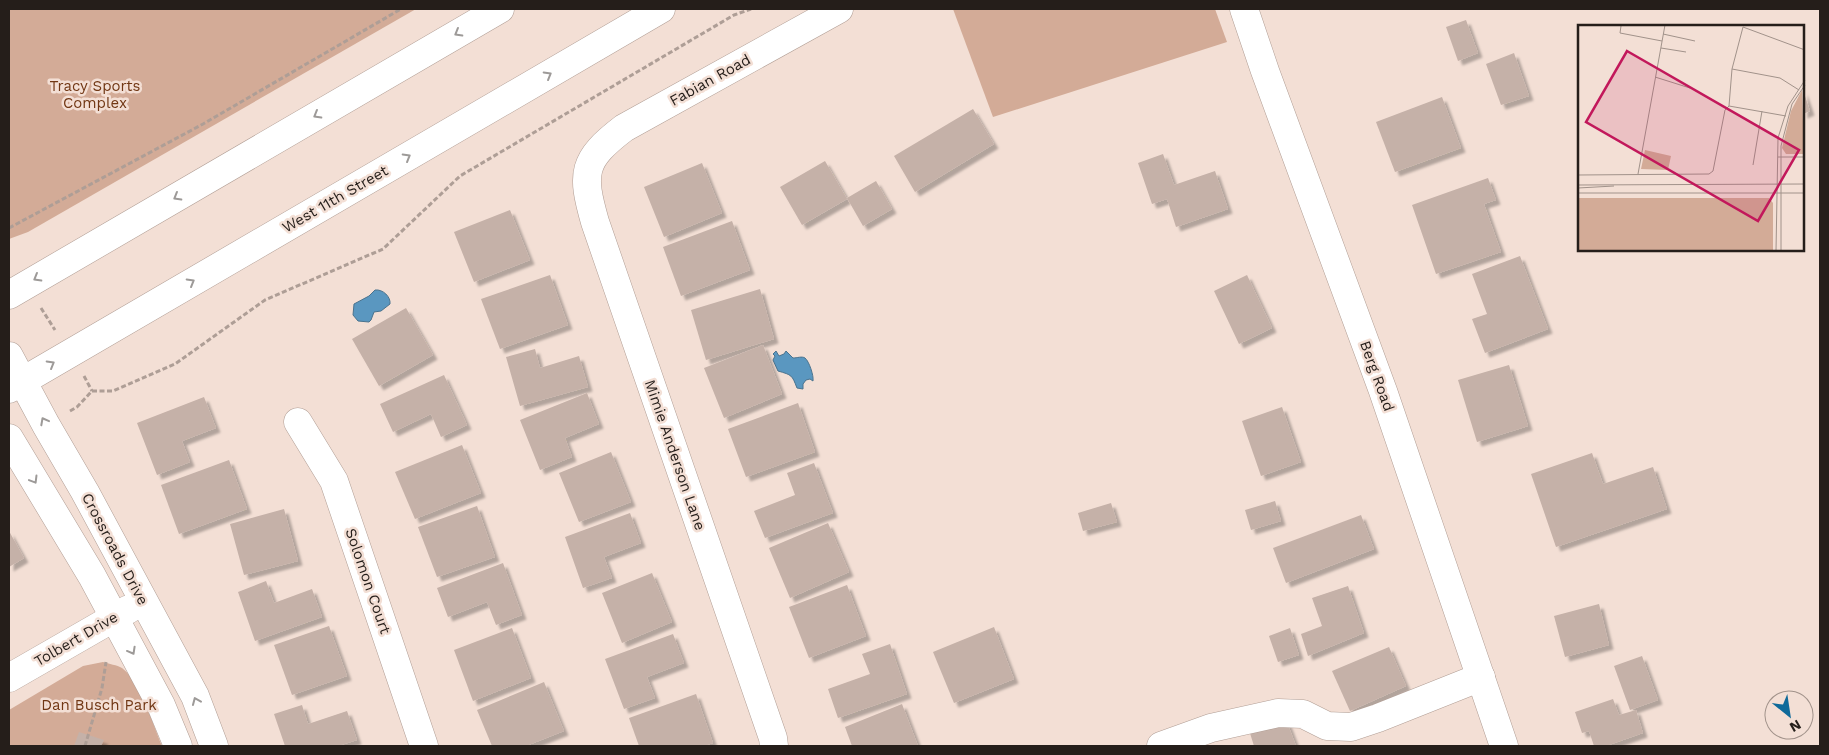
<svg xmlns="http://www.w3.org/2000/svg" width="1829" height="755" font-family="'Work Sans',sans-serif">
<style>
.green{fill:#d3ab97}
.water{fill:#5a97c0;stroke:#4a738e}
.building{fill:#c5b1a8;filter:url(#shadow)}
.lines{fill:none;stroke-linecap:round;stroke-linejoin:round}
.minor-casing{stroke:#b19e95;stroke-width:29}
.major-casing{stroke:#b19e95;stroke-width:29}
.path{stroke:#ae9e96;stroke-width:3;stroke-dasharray:5 2.5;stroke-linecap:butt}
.minor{stroke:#fff;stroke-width:28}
.major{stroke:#fff;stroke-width:28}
.oneway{stroke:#9d9a98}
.labels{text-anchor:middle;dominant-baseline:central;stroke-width:5;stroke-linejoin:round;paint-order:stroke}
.street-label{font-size:15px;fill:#251e1a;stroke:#f3dfd5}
.park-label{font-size:15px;fill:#713714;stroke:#f3dfd5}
.inset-road{fill:none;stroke:#a1928a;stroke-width:1}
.view{fill:#c2185b;fill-opacity:0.15;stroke:#c2185b;stroke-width:2.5}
.inset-edge{fill:none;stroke:#251e1a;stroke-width:2.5}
</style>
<defs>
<filter id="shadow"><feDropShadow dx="4.5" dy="4.5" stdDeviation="1" flood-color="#0004"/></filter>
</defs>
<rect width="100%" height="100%" fill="#f3dfd5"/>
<g class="green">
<path d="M9,9H416L28,232L9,239Z"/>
<path d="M953,9H1215L1227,42L993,117Z"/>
<path d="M103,662C109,664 117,665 122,668C141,682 153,725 162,746H9V710L83,666Z"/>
</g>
<g class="water">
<path d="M375,290C383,289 391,297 390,304L381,311L374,312L371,320L369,322L358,321L353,315L354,304L369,296Z"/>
<path d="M776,351L779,356L784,354L786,351L793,358C797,358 802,356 805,358C809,361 814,376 813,381L810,379L806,380L803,384V389L797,388C792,375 792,375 778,371L773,360L775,356L773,354Z"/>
</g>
<g class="building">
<path d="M1466,20L1478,53L1458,61L1446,27Z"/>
<path d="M1514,53L1529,96L1501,105L1486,64Z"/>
<path d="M1803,90L1810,111L1803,114Z"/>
<path d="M1442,97L1461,148L1395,172L1376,122Z"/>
<path d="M973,109L994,144L915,192L894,156Z"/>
<path d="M1163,154L1174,185L1215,171L1228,209L1176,227L1167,199L1152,204L1138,163Z"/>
<path d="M825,161L847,199L802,225L780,187Z"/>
<path d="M702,163L722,213L664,237L644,187Z"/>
<path d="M1488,178L1496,200L1484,204L1501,252L1436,274L1412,205Z"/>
<path d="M876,181L892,209L863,226L847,198Z"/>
<path d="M510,210L530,260L474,282L454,232Z"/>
<path d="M732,221L750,270L681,296L663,247Z"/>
<path d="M1520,256L1548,329L1485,353L1472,319L1487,314L1472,274Z"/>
<path d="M550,275L568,325L500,349L481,299Z"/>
<path d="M1247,275L1272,328L1239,344L1214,291Z"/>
<path d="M760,289L774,339L706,360L691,310Z"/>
<path d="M406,308L433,355L379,386L352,339Z"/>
<path d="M763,345L782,394L724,418L704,368Z"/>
<path d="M535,349L540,368L579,356L588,387L520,406L506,357Z"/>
<path d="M1509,365L1528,426L1477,442L1458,380Z"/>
<path d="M444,375L467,425L441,437L431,414L393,432L380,404Z"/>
<path d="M587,393L599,424L565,438L572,457L540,470L520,420Z"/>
<path d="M204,397L216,428L182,441L190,462L157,475L137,423Z"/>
<path d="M798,403L815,452L746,477L728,429Z"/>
<path d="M1282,407L1301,462L1261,476L1242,421Z"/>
<path d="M462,445L481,493L415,519L395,472Z"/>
<path d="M611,452L631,502L579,522L559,473Z"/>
<path d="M1592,453L1603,484L1653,467L1667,509L1556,547L1531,474Z"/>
<path d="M229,460L247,509L179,534L161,485Z"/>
<path d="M814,463L833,513L765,538L754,511L795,495L787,473Z"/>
<path d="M1275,501L1281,521L1251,530L1245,510Z"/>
<path d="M1111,503L1117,522L1083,531L1078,513Z"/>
<path d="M477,506L495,557L437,577L418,527Z"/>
<path d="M284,509L298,561L244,575L230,524Z"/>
<path d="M630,513L641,543L604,557L612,578L583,588L565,537Z"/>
<path d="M1361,515L1374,549L1286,583L1273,548Z"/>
<path d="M828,523L849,572L790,598L769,548Z"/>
<path d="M9,531L24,558L9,567Z"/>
<path d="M503,563L522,615L496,625L487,602L448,617L437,588Z"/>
<path d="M652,573L672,622L622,643L602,593Z"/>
<path d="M266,581L274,603L312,589L322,617L255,641L238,592Z"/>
<path d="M847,585L866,636L809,658L789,607Z"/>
<path d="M1348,586L1364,633L1308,656L1301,634L1322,626L1312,598Z"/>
<path d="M1599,604L1609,645L1565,657L1554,616Z"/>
<path d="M329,626L347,676L292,695L274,645Z"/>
<path d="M994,627L1014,679L954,703L933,652Z"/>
<path d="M512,628L531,678L473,701L454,650Z"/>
<path d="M1290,628L1299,655L1278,662L1269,636Z"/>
<path d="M673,634L684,663L647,677L655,698L624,709L605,659Z"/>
<path d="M890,644L907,694L838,718L828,689L870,674L862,654Z"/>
<path d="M1389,647L1406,686L1350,711L1332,671Z"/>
<path d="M1642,656L1658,700L1630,710L1614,666Z"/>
<path d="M544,682L564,731L526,746H492L477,710Z"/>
<path d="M696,694L713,743L704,746H639L629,718Z"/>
<path d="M1613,699L1619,715L1636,710L1643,733L1606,746H1594L1589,731L1582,733L1575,712Z"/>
<path d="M902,704L918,746H852L845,727Z"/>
<path d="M302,705L308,724L347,711L357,740L338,746H285L274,714Z"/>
<path d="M1285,717L1296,746H1254L1249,730Z"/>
<path d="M79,732L104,740L101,746H74Z"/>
</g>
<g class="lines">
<defs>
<g id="minor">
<path d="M1244,9L1265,71L1383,391L1504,746"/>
<path d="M9,356L46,425L85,492L195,696L214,746"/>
<path d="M298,422L334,481L424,746"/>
<path d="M9,438L92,576L161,705L178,746"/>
<path d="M9,678L129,609"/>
<path d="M774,746L773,738L595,222C581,173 582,160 624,128L839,9"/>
<path d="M1161,746L1211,728L1278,713L1303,714L1327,726L1351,727L1378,718L1481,677"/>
</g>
<g id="major">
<path d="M9,295L500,9"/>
<path d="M9,389L661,9"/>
</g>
</defs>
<use href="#minor" class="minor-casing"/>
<use href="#major" class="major-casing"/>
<g class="path">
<path d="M9,228L203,124L401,9"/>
<path d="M41,308L55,330"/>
<path d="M84,376L92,391"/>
<path d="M70,411L77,407L92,391H113L175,364L265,300L383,249L460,176L734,15L751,9"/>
<path d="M85,746L102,688L106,662"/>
</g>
<use href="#minor" class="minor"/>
<use href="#major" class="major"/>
</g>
<defs><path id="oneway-chevron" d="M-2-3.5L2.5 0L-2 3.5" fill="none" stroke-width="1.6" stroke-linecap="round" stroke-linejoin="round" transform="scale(1.25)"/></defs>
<g class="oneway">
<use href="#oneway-chevron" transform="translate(458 33) rotate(150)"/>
<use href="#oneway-chevron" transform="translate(548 75) rotate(-30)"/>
<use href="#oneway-chevron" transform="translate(317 115) rotate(150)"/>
<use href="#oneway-chevron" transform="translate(407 157) rotate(-30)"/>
<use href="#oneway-chevron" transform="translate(177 197) rotate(150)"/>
<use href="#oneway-chevron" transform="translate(37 278) rotate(150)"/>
<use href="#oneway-chevron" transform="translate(191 282) rotate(-30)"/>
<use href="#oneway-chevron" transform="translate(51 364) rotate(-30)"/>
<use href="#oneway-chevron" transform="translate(44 421) rotate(-118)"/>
<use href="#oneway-chevron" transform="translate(34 480) rotate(59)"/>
<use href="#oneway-chevron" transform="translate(132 651) rotate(61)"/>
<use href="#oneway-chevron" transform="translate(196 701) rotate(-113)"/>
</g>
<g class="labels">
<g class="street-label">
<text transform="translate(710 80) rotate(-29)">Fabian Road</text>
<text transform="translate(335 199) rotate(-30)">West 11th Street</text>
<text transform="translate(1377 376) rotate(70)">Berg Road</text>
<text transform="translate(675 455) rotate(71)">Mimie Anderson Lane</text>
<text transform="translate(115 549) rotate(62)">Crossroads Drive</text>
<text transform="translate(368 581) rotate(71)">Solomon Court</text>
<text transform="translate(76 639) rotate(-30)">Tolbert Drive</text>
</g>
<g class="park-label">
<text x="95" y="86">Tracy Sports<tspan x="95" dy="17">Complex</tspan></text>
<text x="99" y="705">Dan Busch Park</text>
</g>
</g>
<g transform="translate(1578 25)">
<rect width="226" height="226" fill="#f3dfd5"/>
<path d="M224,65L226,129H208L204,123L213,86ZM67,125L93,131L90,145L63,144ZM0,173H191L195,178V226H0Z" fill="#d3ab97"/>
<path class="inset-road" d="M43,1L42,8L84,16M85,9L117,16M83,23L108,27M154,44L202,53L221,65M77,52L112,63M151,81L154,44L165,2L227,25M151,81L208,91M200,132H227M175,140L184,86M60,149L87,0M0,150L131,149L135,146L147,85L151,81M0,160L227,159M0,163L36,161M0,168H227M198,226L200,113L210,81L227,55M203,226V121L214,79L227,60"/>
<path class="view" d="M49,26L221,125L180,196L8,97Z"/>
<rect width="226" height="226" class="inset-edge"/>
</g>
<rect width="1829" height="755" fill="none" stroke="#251e1a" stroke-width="20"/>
<g transform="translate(1789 715) rotate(150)"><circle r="24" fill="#f3dfd5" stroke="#a1928a"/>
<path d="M0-4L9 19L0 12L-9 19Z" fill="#0f6a9a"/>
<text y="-8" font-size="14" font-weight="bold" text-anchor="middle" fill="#251e1a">N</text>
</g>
</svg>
